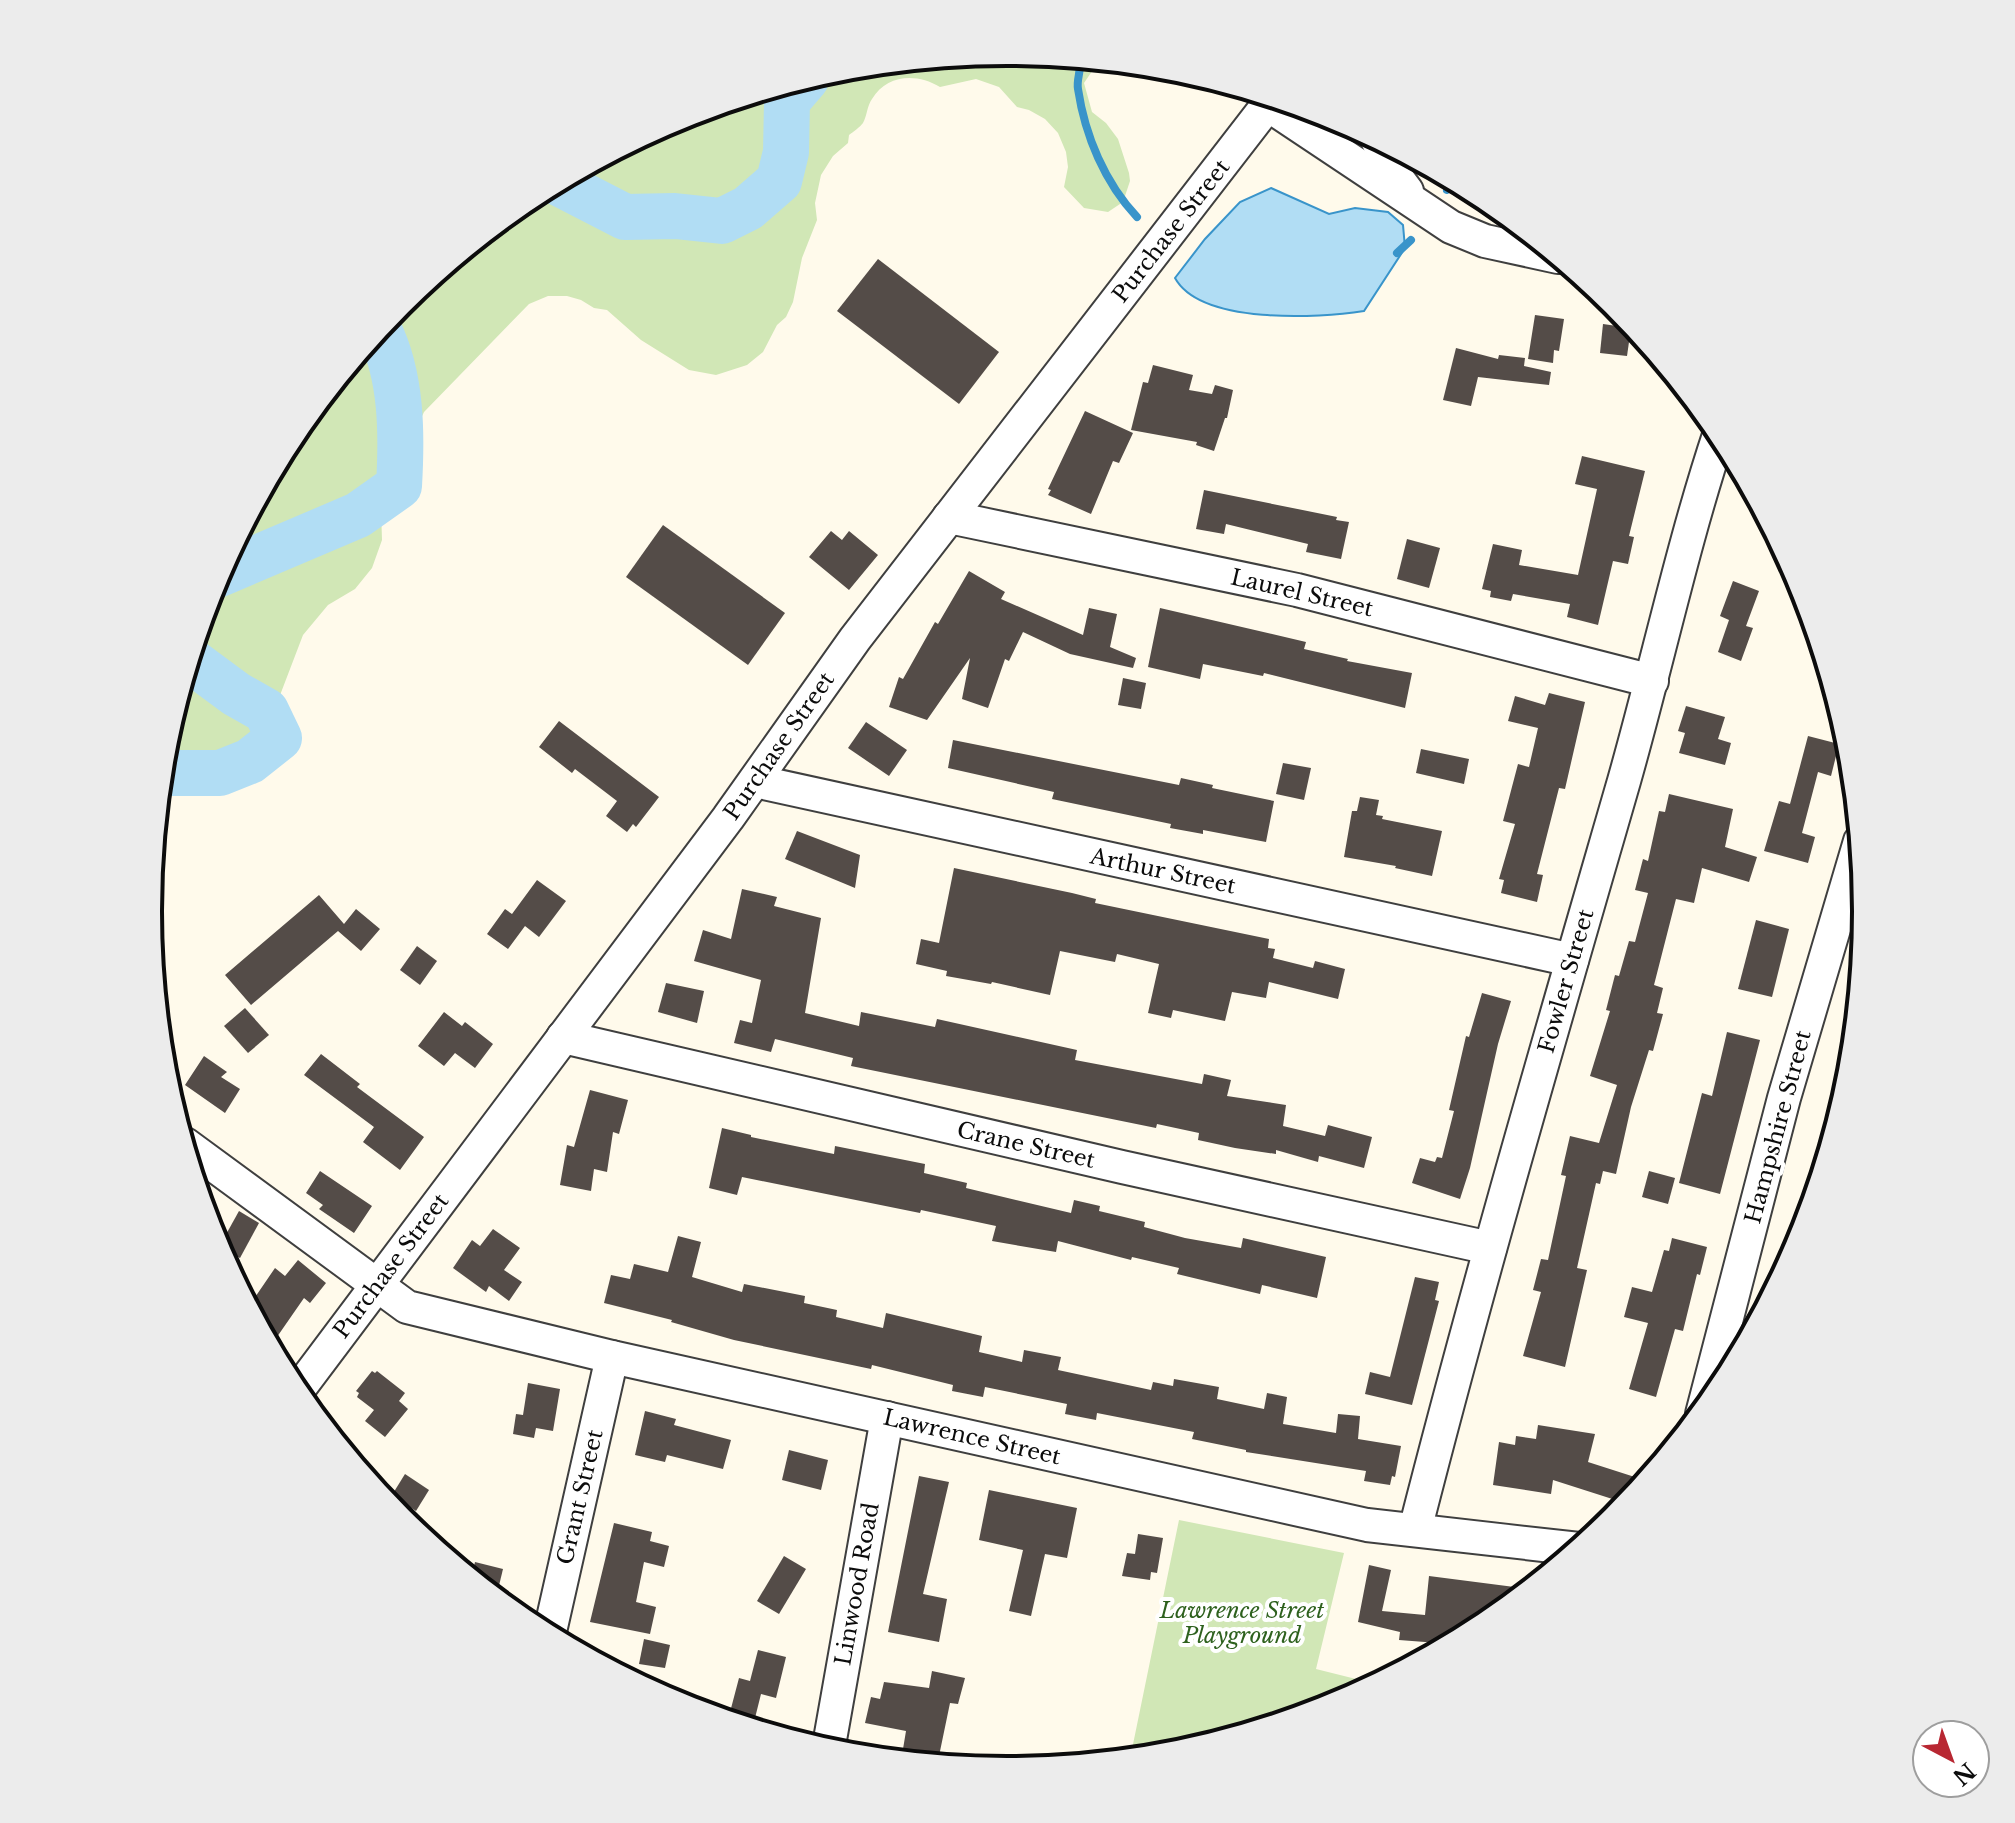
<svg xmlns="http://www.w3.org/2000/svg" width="2015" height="1823" font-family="'Libre Baskerville',serif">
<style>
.green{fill:#d1e7b6}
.water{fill:#b1ddf4;stroke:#3994ca;stroke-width:2}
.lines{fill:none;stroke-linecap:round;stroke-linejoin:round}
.stream{stroke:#3994ca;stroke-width:8}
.river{stroke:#b1ddf4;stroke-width:46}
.building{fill:#544c48}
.minor-casing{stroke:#3f3f3f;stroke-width:36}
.minor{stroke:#fff;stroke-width:32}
.labels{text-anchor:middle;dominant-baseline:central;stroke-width:8;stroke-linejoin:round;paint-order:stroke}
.street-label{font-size:22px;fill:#0c0c0c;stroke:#fff}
.park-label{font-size:22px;font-style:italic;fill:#2e611e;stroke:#fff}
.rim{fill:none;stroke:#0c0c0c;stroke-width:4}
</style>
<rect width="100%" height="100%" fill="#fffaeb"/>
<g class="green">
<path d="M1008,52L1099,61L1084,83L1092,112L1106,123L1118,139L1129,173L1130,181L1123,202L1108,212L1084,208L1064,187L1068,167L1066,152L1058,133L1045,119L1029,110L1017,107L999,87L976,79L940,87C917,73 887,74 872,99C867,106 867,116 863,123C860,127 853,132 849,135L848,143L833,156L821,175L815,203L817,220L802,258L793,302L786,317L777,325L763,352L747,365L716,375L689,370L641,340L607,310L594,308L581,300L567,296H548L529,304L424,412L412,438L407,484L381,509L382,540L372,568L355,589L328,605L303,635L269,724L252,745L213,758L191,772L172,790L158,807L165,743L214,582L293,434L400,303L530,197L679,117L840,68Z"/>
<path d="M1179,1520L1344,1553L1316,1669L1376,1684L1336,1706L1175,1755L1130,1759Z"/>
</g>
<path class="water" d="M1271,188L1329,214L1355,208L1388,212L1403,225L1405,248L1364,311C1319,318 1201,325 1175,278L1205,239L1240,202Z"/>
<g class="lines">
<g class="stream">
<path d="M1078,59C1083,69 1076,78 1078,89C1085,136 1105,183 1137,217"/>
<path d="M1447,190L1451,179"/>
<path d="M1397,253L1411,240"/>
</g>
<g class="river">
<path d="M557,182L625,217L675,216L722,221L748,208L779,181L786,152L787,101L806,79"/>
<path d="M217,575L358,515L399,486C402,434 402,377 379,330"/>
<path d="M162,773H220L250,761L279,738L266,711L236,694L190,660"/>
</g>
</g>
<g class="building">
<path d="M878,259L999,352L959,404L837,311Z"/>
<path d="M1535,315L1564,319L1559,351L1554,350L1553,363L1528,359Z"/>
<path d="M1603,324L1631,328L1627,356L1600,353Z"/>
<path d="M1456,348L1498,359L1499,355L1525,358L1524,366L1551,372L1549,385L1478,377L1471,406L1443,400Z"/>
<path d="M1153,365L1193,375L1189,390L1212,394L1215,385L1233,390L1227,418H1225L1214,451L1196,445L1197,442L1131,430L1143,382L1148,383Z"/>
<path d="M1085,411L1133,433L1119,463L1113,461L1091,514L1048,495L1051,490L1048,489Z"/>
<path d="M1582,456L1645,471L1629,536L1634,537L1628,564L1613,561L1598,625L1567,617L1570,604L1513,594L1511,601L1490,597L1491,591L1482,589L1493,544L1522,550L1519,565L1578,575L1597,489L1575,484Z"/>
<path d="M1204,490L1337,517L1336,520L1349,522L1341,559L1306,552L1308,544L1226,524L1224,534L1196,529Z"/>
<path d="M663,525L785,613L748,665L626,577Z"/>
<path d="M831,531L842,540L849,531L878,555L849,590L809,557Z"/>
<path d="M1407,539L1440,548L1429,588L1397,579Z"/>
<path d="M969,571L1005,592L1001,599L1083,635L1089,608L1117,614L1110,647L1136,658L1133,668L1070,654L1023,632L1009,661L1005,659L988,708L962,699L970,658L927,720L889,707L899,677L903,679L935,622L938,624Z"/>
<path d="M1733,581L1759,591L1746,626L1753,628L1741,661L1718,652L1729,620L1720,616Z"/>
<path d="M1160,608L1306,642L1304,649L1348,659L1347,661L1412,673L1405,708L1264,673L1263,676L1203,664L1200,679L1148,667Z"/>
<path d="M1123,678L1146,683L1141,709L1118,705Z"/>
<path d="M1549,693L1585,702L1565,789L1559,788L1537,874L1543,875L1537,902L1501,893L1504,880L1499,879L1515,824L1503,821L1518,764L1529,767L1538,728L1508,721L1515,696L1545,705Z"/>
<path d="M1686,706L1725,717L1718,739L1731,743L1725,765L1679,753L1685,733L1678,731Z"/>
<path d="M559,721L659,797L636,827L633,824L627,832L606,816L617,801L575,769L572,773L539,747Z"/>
<path d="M866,722L907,750L889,776L848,748Z"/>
<path d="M1808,736L1839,744L1831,776L1818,772L1802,833L1815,837L1808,863L1764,851L1779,801L1790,804Z"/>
<path d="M953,740L1179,785L1181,778L1213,785L1212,788L1274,801L1266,842L1203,830V834L1170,828L1171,824L1052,799L1054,792L948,768Z"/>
<path d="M1421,749L1469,759L1464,784L1416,773Z"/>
<path d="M1283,763L1311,768L1304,800L1276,794Z"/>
<path d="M1669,794L1733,809L1725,847L1757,857L1749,882L1702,868L1694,903L1676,899L1654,985L1663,988L1657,1013L1663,1014L1653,1051L1649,1050L1631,1107L1616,1174L1603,1171L1600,1184L1596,1183L1577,1268L1587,1270L1565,1367L1523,1356L1541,1292L1533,1290L1541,1259L1548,1260L1566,1176L1561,1175L1570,1136L1599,1143L1617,1085L1590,1076L1610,1011L1606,1010L1615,975L1619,976L1629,941L1635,942L1648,893L1635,890L1643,859L1648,861L1659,811L1665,812Z"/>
<path d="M1360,797L1379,800L1376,815L1383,816L1382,819L1442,831L1432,876L1395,868L1396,866L1344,857L1352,811H1357Z"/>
<path d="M797,831L860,855L855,888L785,859Z"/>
<path d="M954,868L1072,893L1096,899L1095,903L1269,939L1268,948L1275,949L1273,958L1313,968L1315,961L1345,969L1338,999L1269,982L1266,998L1232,992L1225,1021L1173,1010L1171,1018L1148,1013L1159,964L1117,954L1115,962L1060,951L1050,995L992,982L991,984L946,976L947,971L916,964L921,939L939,943Z"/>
<path d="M537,880L566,901L539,937L525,926L508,949L487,934L505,909L512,914Z"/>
<path d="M742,889L777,897L774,906L821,918L805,1013L859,1026L861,1012L935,1027L937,1019L1077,1050L1075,1060L1202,1084L1204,1074L1231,1080L1227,1096L1286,1105L1283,1126L1325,1136L1328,1125L1372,1137L1364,1168L1319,1156L1318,1162L1276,1150V1154L1235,1148L1198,1140L1199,1133L1157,1124L1156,1128L851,1066L853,1058L775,1039L771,1052L734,1043L740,1020L752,1023L761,980L694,961L703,930L731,939Z"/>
<path d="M319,895L344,924L356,909L380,929L361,951L338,931L251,1005L225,975Z"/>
<path d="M1756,920L1789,929L1772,997L1738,989Z"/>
<path d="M417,946L437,961L420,985L400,970Z"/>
<path d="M666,983L704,991L697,1023L658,1012Z"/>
<path d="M1482,993L1511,1001L1498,1044L1470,1168L1460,1199L1412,1183L1420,1158L1435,1162L1437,1157L1442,1158L1454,1111L1449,1110L1466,1036L1469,1037Z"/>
<path d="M245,1008L269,1035L248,1053L224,1026Z"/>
<path d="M444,1012L462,1026L465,1022L493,1044L475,1068L455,1053L444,1066L418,1046Z"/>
<path d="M1727,1032L1760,1040L1720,1194L1679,1183L1702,1093L1712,1096Z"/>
<path d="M321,1054L360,1084L357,1087L424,1137L400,1170L363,1142L374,1127L304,1075Z"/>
<path d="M204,1056L227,1072L221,1077L240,1089L225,1113L185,1085Z"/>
<path d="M590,1090L628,1100L619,1134L613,1132L607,1172L594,1169L591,1191L560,1185L567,1145L574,1147Z"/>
<path d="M722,1128L751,1135V1137L834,1154L835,1146L925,1164L924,1173L967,1183L966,1188L1071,1213L1074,1200L1100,1206L1099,1211L1145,1222L1144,1227L1185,1238L1241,1248L1243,1238L1326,1257L1317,1298L1262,1285L1260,1294L1177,1274L1179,1268L1132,1257L1131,1260L1058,1241L1056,1252L992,1241L996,1226L921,1210L920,1213L742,1177L737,1195L709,1188Z"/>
<path d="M320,1171L372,1206L354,1233L319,1209L323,1205L306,1193Z"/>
<path d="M1649,1171L1675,1178L1668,1204L1642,1197Z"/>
<path d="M239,1211L259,1223L240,1258L219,1247Z"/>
<path d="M493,1229L520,1248L504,1270L522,1282L509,1301L489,1286L486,1292L453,1268L472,1240L480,1246Z"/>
<path d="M678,1236L701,1242L692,1277L742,1292L744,1284L805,1296L804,1303L837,1310L836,1317L883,1328L886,1313L982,1336L979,1352L1022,1362L1024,1350L1061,1357L1058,1370L1151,1390L1153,1382L1173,1386L1174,1379L1219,1387L1217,1399L1264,1409L1267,1393L1287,1397L1283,1424L1336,1433L1338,1414L1360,1416L1358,1439L1401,1446L1395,1477L1392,1476L1390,1485L1364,1481L1366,1471L1246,1452V1450L1192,1439L1194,1432L1097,1413L1096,1420L1065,1414L1067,1404L985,1387L983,1397L952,1391L953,1385L872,1365L871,1369L734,1340L671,1322L672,1320L604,1303L611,1275L630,1279L634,1264L668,1272Z"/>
<path d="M1672,1238L1707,1247L1700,1275L1697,1274L1683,1331L1675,1329L1656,1397L1629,1389L1648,1323L1624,1317L1632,1287L1652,1292L1664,1250L1669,1251Z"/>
<path d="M298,1260L326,1283L310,1303L304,1298L270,1347L249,1306L275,1268L285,1276Z"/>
<path d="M1415,1277L1439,1282L1435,1300L1439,1301L1412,1405L1365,1394L1370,1372L1390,1377Z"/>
<path d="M372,1371L375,1373L377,1371L405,1393L399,1401L408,1409L385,1437L365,1421L374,1410L357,1397L359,1393L356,1391Z"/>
<path d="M528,1383L560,1389L553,1431L536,1428L534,1438L513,1434L516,1414L523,1415Z"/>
<path d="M645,1411L676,1419L674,1425L731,1440L723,1469L667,1455L665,1462L635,1455Z"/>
<path d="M1538,1425L1595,1434L1588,1462L1641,1479L1637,1493L1628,1504L1553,1480L1551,1494L1493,1485L1499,1442L1515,1445L1516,1436L1536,1439Z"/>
<path d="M789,1450L828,1460L821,1490L782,1480Z"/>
<path d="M405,1474L429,1490L416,1511L392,1495Z"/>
<path d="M919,1476L949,1482L923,1594L947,1599L939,1642L888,1632Z"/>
<path d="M989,1490L1077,1508L1067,1558L1045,1554L1031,1616L1009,1611L1023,1550L979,1540Z"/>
<path d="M614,1523L652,1532L650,1541L669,1546L664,1567L644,1562L636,1602L656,1607L650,1634L590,1622Z"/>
<path d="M1138,1534L1163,1538L1157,1573L1151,1572L1150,1580L1122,1576L1127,1553L1135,1554Z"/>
<path d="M784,1556L806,1569L779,1614L757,1601Z"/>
<path d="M475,1562L503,1569L496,1598L471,1578Z"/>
<path d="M1369,1565L1391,1570L1382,1611L1425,1615L1429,1576L1530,1589L1485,1626L1451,1644L1399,1640L1400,1632L1358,1622Z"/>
<path d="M644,1639L670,1645L665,1668L639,1664Z"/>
<path d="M758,1650L786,1657L776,1698L761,1694L754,1722L729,1716L739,1678L750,1681Z"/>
<path d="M932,1671L965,1678L958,1704L950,1703L939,1756L903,1749L906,1731L865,1723L871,1697L880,1699L884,1682L929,1688Z"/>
</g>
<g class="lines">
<defs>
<g id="minor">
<path d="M1268,105L1451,227L1485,241L1558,257"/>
<path d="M1376,138L1395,175L1407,191"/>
<path d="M949,517L1297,590L1652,681"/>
<path d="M755,781L1572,960"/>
<path d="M563,1037L1122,1167L1490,1248"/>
<path d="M185,1144L407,1307L612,1357L1367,1525L1579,1549"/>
<path d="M296,1393L728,818L855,639L1273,98"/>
<path d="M1702,1414L1784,1098L1860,841"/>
<path d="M1415,1530C1479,1279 1552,1030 1624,781C1657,665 1682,546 1720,432"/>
<path d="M549,1636L612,1357"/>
<path d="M828,1751L887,1418"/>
</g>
</defs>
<use href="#minor" class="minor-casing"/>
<use href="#minor" class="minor"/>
</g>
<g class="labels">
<g class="street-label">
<text transform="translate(1171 231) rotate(-52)">Purchase Street</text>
<text transform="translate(1302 593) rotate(13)">Laurel Street</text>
<text transform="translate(779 746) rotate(-55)">Purchase Street</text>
<text transform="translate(1163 871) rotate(12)">Arthur Street</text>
<text transform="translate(1566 981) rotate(-74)">Fowler Street</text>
<text transform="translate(1778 1127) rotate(-75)">Hampshire Street</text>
<text transform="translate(1026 1145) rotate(13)">Crane Street</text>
<text transform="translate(391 1266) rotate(-53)">Purchase Street</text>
<text transform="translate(972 1437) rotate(13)">Lawrence Street</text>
<text transform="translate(580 1497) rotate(-77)">Grant Street</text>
<text transform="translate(857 1584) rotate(-80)">Linwood Road</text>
</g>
<g class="park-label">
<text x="1242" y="1610">Lawrence Street<tspan x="1242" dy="25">Playground</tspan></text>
</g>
</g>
<path d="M0 0H2015V1823H0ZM162 911a845 845 0 1 1 1690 0a845 845 0 1 1-1690 0Z" fill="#ececec" fill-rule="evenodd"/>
<path class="rim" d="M162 911a845 845 0 1 1 1690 0a845 845 0 1 1-1690 0Z"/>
<g transform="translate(1951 1759) rotate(139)"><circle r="38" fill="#ffffff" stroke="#9e9e9e" stroke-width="2"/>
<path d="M0-6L14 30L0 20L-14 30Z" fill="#b82732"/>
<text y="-12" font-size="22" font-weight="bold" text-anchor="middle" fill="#0c0c0c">N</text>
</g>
</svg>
